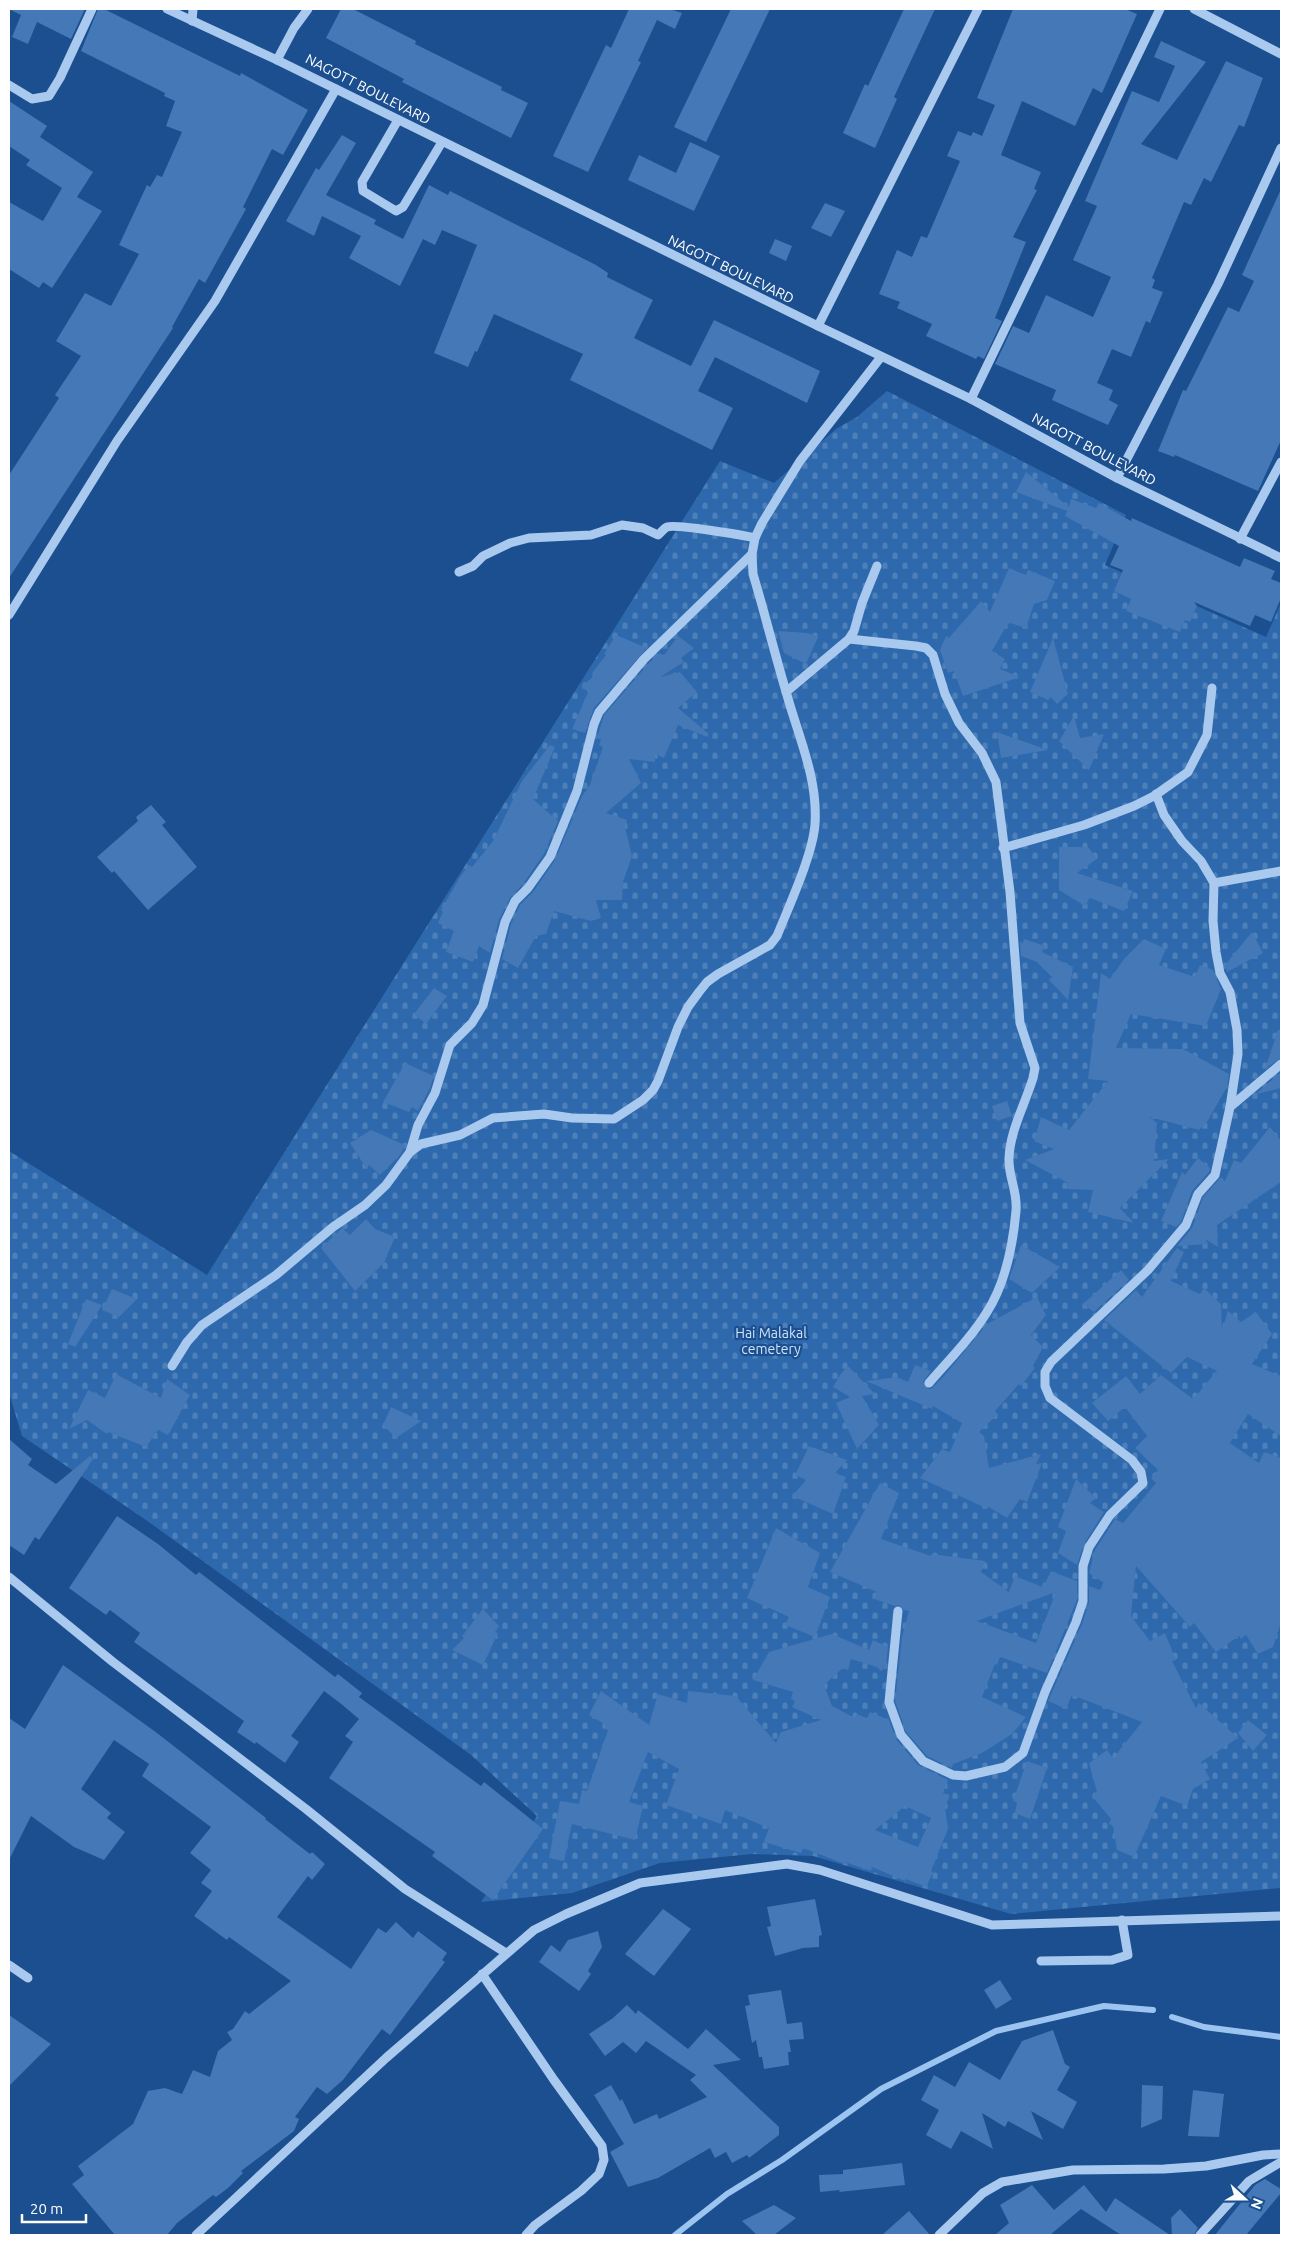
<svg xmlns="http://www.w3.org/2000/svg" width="1290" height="2244" font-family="Ubuntu,sans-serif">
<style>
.cemetery{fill:url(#cemetery-stones)}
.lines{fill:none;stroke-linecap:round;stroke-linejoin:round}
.stream{stroke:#9cc4f0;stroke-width:6}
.building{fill:#4478b7;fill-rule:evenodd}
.minor{stroke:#a9c9ee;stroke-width:9}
.labels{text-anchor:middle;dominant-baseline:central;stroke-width:4.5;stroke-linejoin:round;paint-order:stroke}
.street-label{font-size:14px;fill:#fff;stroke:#1b4f8f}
.park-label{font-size:14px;fill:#cfe3fa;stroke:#1b4f8f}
</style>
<defs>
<pattern id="cemetery-stones" width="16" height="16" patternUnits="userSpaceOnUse" patternTransform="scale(1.25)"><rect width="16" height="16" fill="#2e69ad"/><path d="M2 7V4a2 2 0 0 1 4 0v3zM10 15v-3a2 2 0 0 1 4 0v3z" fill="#4d80b9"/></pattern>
</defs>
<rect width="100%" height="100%" fill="#1b4f8f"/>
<path class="cemetery" d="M887,391L1126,515L1105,565L1266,637L1281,603V1888L1011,1914L813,1856L752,1854L660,1863L572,1893L481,1902L537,1816L471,1755L146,1520L22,1436L9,1393V1151L207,1275L720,461L774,483L836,429L857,417Z"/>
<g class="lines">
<g class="stream">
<path d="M1172,2017L1204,2027L1281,2037"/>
<path d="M675,2235L727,2194L782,2160L881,2089L996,2031L1104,2006L1153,2010"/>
</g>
</g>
<g class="building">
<path d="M9,9H85L71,39L37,22L28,44L12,37L21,15Z"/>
<path d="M98,9H104L240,76L241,73L308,110L283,155L272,149L243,207L246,209L205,283L199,279L172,327L173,328L9,578V475L59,398L55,395L81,356L56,341L85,293L111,306L139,254L119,245L147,185L150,187L157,175L162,177L182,132L166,126L175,101L164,96L165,93L81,51Z"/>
<path d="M341,9H353L416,41L415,44L502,87L501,90L528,103L511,138L402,82L404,79L326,38Z"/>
<path d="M629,9H670L682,13L675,29L657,20L638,61L641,62L588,172L553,156L606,45L611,48Z"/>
<path d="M731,9H770L706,142L674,127Z"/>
<path d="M904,9H935L894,97L897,99L875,148L843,133L865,84L868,86Z"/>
<path d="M1013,9H1125L1137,14L1102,93L1093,88L1075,126L1022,101L1001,155L1041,172L1034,189L1037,190L1013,237L1026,242L995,318L1002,321L984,359L978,356L976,359L926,336L932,324L897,308L900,302L879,294L897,250L912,257L921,236L927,238L960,161L947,156L958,131L971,136L973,132L982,136L995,105L977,98Z"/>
<path d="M1161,41L1206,62L1141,144L1177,160L1226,61L1263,78L1244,127L1239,125L1211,182L1204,178L1191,205L1184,202L1152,278L1155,280L1152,288L1163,292L1150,323L1146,321L1131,357L1112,349L1097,383L1113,390L1109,400L1118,405L1108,425L1052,400L1056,390L995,364L1013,326L1029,333L1046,295L1093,317L1111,277L1073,260L1097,206L1085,201L1132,91L1159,102L1175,66L1154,57Z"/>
<path d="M9,101L47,126L40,137L93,172L77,197L102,211L52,288L43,282L39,288L9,269V202L43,221L62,188L26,165L30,160L9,146Z"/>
<path d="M342,135L356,143L326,195L376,220L374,224L403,239L429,185L448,195L450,191L596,265L608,273L607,277L653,300L634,338L691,366L714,320L820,371L807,403L715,357L698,391L733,408L712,450L570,380L583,354L494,314L477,352L475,351L468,367L434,353L477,245L442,230L435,245L423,239L400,286L349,258L361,236L322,216L314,236L286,221L316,168L319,170Z"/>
<path d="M690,142L720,156L694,211L628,180L639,155L676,173Z"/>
<path d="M1281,189V440L1258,491L1175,455L1174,457L1158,451L1183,390L1186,391L1228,307L1239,312L1254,281L1242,275Z"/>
<path d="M825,203L845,211L831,237L811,228Z"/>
<path d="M775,239L792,246L786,261L769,253Z"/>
<path d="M1026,472L1069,507L1071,499L1096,508L1099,503L1131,521L1132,518L1240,567L1244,558L1275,571L1271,579L1281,583V598L1271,622L1255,615L1250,626L1194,602L1197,606L1190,622L1185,620L1180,632L1126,611L1131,599L1114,591L1123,570L1110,565L1119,546L1065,516L1067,511L1016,492Z"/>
<path d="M1009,568L1026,575L1028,570L1055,581L1047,600L1034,604L1026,628L1010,623L1007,625L992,651L1005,659L1000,669L1020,677L963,696L954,671L948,673L940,650L946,636L949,638L981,601L990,612Z"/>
<path d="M778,631L808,633L818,637L806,664L784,653Z"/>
<path d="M616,635L647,648L594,708L585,733L572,729L588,692L582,686L595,675L592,673L606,655L604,654Z"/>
<path d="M678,636L694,648L681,658L684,662L660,677L680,672L697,692L678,708L709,734L707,737L678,725L664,758L655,754V762L629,759L641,783L606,813L627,820L625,827L632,856L623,882L622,900H596L601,918L591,921L554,911L546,934L536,936L518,968L502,959L511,924L520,905L533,892L555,860L582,796L590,785L603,747L599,745L601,740L597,738L604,715L649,663L659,653L664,655Z"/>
<path d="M1053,638L1068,694L1057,704L1051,697L1048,700L1030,692Z"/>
<path d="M1074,716L1080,738L1104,734L1089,770L1059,741Z"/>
<path d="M997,732L1048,750L1001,758Z"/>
<path d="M550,745L555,747L533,799L558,821L544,854L523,884L510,898L499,920L490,953L479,946L473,962L446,952L454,931L438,923L443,912L441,910L460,877L469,865L472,867L493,841L522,781Z"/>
<path d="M151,805L166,822L162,825L197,867L148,910L114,871L112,873L97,857L138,821L136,817Z"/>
<path d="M1059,847H1088L1097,859L1077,873L1133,891L1124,911L1090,898L1085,906L1059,890Z"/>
<path d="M1252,932L1263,953L1227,972L1225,965Z"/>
<path d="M1024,939L1045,946L1042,952L1073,967L1068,1000L1049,980L1052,977L1037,962L1021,956L1020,942L1023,943Z"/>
<path d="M1144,939L1166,949L1159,965L1195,977L1200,965L1213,970L1221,989L1206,1026L1131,1014L1116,1048L1183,1049L1229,1074L1227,1087L1207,1122L1199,1130L1150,1117L1157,1123L1154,1161L1169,1159L1120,1208L1134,1223L1088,1212L1093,1190L1068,1189V1183L1025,1160L1054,1149L1034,1141L1041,1117L1069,1130L1108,1081L1088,1079L1101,973L1110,979L1124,959Z"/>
<path d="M434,988L447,996L426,1024L414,1014Z"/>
<path d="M1278,1030H1281V1058L1265,1069Z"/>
<path d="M405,1063L434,1076L429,1090L418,1111L412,1107L409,1112L383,1102Z"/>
<path d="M1281,1072V1088L1257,1094L1258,1092Z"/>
<path d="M1007,1101L1012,1116L997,1121L992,1106Z"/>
<path d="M1270,1127L1281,1141V1182L1217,1225L1218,1247L1205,1239L1208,1244L1177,1246L1192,1228L1203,1197L1221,1177L1225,1181L1234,1160L1241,1163Z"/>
<path d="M371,1130L405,1145L401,1154L380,1175L369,1165L366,1168L350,1143Z"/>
<path d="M1198,1158L1210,1168L1209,1172L1192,1191L1181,1222L1176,1227L1161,1221L1182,1172L1185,1175Z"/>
<path d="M366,1219L375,1229L395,1237L384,1263L355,1291L321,1248L342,1228L350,1235Z"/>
<path d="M1021,1245L1060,1267L1032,1293L1009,1279Z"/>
<path d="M1177,1248L1184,1252L1171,1281L1200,1294L1204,1288L1221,1304L1222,1330L1228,1311L1241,1322L1256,1312L1272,1334L1252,1364L1281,1376V1436L1248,1414L1230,1443L1259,1463L1264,1452L1281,1458V1622L1273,1647L1258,1654L1246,1635L1241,1639L1239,1636L1216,1652L1194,1623L1190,1627L1136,1566L1131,1616L1150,1641L1165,1633L1176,1660L1172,1661L1196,1708L1199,1703L1238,1738L1201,1762L1210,1779L1193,1789L1187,1806L1161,1796L1134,1857L1117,1850L1113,1826L1109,1824L1111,1819L1092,1796L1097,1792L1089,1763L1107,1750L1114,1760L1118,1752L1142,1722L1072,1695L1066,1709L1048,1701L1082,1624L1089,1603V1586L1100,1590L1104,1583L1089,1573L1095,1550L1115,1519L1123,1523L1156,1483L1151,1478L1158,1470L1135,1448L1147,1436L1125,1407L1108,1421L1092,1403L1126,1376L1140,1394L1161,1375L1193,1399L1217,1371L1187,1357L1171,1373L1104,1320L1136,1290L1142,1297Z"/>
<path d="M1121,1270L1129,1280L1094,1312L1083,1304Z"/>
<path d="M112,1289L137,1299L119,1317L102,1310Z"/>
<path d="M1037,1297L1046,1315L1031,1335L1043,1347L1033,1366L1035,1368L1021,1386L1019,1384L995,1411L998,1414L979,1432L984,1436L989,1468L1041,1454L1036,1464L1042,1463L1027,1502L1020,1499L1007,1518L987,1506L986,1508L920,1478L942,1449L950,1452L962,1423L933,1406L932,1409L866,1381L897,1377L908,1382L915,1365L931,1371L923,1382L925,1388L931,1389L944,1376L987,1324Z"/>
<path d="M86,1299L102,1305L75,1347L68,1344Z"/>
<path d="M848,1366L875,1394L862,1396L879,1425L857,1449L836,1403L850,1397L833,1387L840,1375Z"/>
<path d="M116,1374L161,1398L167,1379L190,1395L168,1435L158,1430L146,1447L108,1432L107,1434L87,1420L69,1429L88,1390L105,1398Z"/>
<path d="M391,1407L421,1421L396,1438L383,1425Z"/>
<path d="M9,1439L32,1459L28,1465L56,1484L90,1456L93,1459L39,1540L35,1537L24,1555L9,1545Z"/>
<path d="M809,1446L847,1460L835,1473L846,1477L833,1514L792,1496L806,1480L795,1475Z"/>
<path d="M1076,1479L1096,1498L1090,1503L1104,1512L1084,1544L1077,1565L1058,1553L1066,1531L1058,1527Z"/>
<path d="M880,1483L899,1493L881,1539L931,1556V1554L985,1561L981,1572L1009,1592L1015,1576L1043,1587L1051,1571L1077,1581V1600L1047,1673L1000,1657L997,1665L995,1664L982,1697L1026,1717L1012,1734L982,1753L953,1764L952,1768L927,1756L906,1732L895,1701L902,1637L909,1611L904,1610L899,1605L895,1606L874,1599L877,1592L830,1572ZM1056,1592L1036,1643L977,1621L1001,1612Z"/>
<path d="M117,1516L158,1544L196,1575L199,1572L335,1677L338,1674L362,1693L359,1697L481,1786L484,1782L543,1829L493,1900L432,1856L435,1852L329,1778L353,1742L345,1736L359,1719L340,1703L324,1691L291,1736L299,1742L285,1763L256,1742L255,1744L237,1732L244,1721L134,1642L140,1633L110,1610L106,1615L69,1588Z"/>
<path d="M776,1528L820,1553L808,1587L830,1597L815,1637L785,1625L789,1617L747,1598Z"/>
<path d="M483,1609L499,1626L495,1632L498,1633L483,1665L452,1650L464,1638L462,1636Z"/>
<path d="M832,1634L869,1650L873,1640L888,1647L886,1667L881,1671L877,1667L851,1659L848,1670L843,1668L824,1685L832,1706L855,1718L856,1714L867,1718L870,1712L887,1719L888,1717L896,1739L918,1765L948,1780L943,1793L950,1795L945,1807L948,1829L931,1871L933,1872L926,1887L906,1879L905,1881L872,1867L871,1871L845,1862V1864L803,1848L801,1853L764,1842L769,1828L725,1810L721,1824L666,1805L679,1769L648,1752L629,1802L643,1806L635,1840L572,1824L564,1861L549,1858L560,1801L579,1804L582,1790L587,1791L608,1730L604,1729L606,1725L589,1715L601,1691L649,1725L658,1694L687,1703L688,1691L736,1696L776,1743L781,1732L821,1720L792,1707L795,1701L791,1699L793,1692L753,1680L769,1652ZM905,1806L931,1818L918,1847L875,1830Z"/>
<path d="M63,1665L157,1733L266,1818L265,1819L297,1844L310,1854L312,1852L325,1864L312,1880L308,1876L277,1917L351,1969L378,1928L386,1933L396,1922L413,1938L418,1931L447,1953L442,1960L445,1962L390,2035L382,2029L343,2080L327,2094L317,2087L295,2117L299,2119L294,2131L241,2171L243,2173L228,2188L216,2197L213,2195L177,2223L167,2235H115L72,2184L84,2175L78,2166L133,2124L148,2091L165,2088L182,2094L193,2070L210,2077L218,2051L232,2040L227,2032L233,2029L245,2011L249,2014L291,1981L229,1937L227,1940L194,1916L212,1891L201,1883L211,1870L190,1853L211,1827L142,1776L149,1764L114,1740L81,1789L111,1813L107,1818L125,1832L104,1860L74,1847L31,1816L9,1860V1718L25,1729Z"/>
<path d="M1248,1720L1267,1735L1253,1751L1238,1733Z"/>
<path d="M1027,1761L1047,1768L1030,1819L1015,1813L1017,1802L1013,1801Z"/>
<path d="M815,1899L822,1935L819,1936V1947L803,1948L775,1956L767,1927L771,1926L767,1907Z"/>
<path d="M663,1909L691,1929L654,1976L625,1954Z"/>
<path d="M598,1931L602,1947L588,1971L591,1974L579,1991L539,1962L551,1945L560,1952L568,1940Z"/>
<path d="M1000,1980L1012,1999L996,2009L984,1990Z"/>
<path d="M781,1990L787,2024L802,2022L804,2039L789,2040L791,2052H788L789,2065L764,2069L762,2057H759L756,2040L752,2043L745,2006L750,2005L748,1995Z"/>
<path d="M627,2005L636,2014L638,2010L688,2049L706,2029L741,2060L713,2065L779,2127V2135L749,2158L747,2155L732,2163L726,2152L715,2158L710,2148L658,2178L628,2187L610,2152L624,2144L594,2095L611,2085L620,2101L622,2099L634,2124L657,2114L659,2119L707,2097L690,2080L696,2075L646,2041L636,2053L623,2042L605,2056L589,2034L613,2018Z"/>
<path d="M9,2015L51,2044L9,2086Z"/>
<path d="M1053,2030L1065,2064L1070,2067L1057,2090L1077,2102L1063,2129L1031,2111L1043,2140L1008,2121L1005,2127L982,2113L993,2149L961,2131L951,2149L926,2135L939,2110L921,2100L934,2075L955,2087L969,2062L1000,2080L1022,2041Z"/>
<path d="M1142,2085L1163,2086L1162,2119L1141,2128Z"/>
<path d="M1193,2090L1224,2094L1219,2137L1188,2136Z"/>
<path d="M902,2163L905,2185L839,2192L840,2190L820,2192L819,2175L843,2174V2170Z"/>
<path d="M1265,2179L1281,2189V2193L1246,2235H1215L1255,2185Z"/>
<path d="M1032,2185L1054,2210L1084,2185L1106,2212L1115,2198L1170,2235H1121L1081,2209L1050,2235H995L1009,2223L1000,2205Z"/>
<path d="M774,2205L796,2218L774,2235H757L742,2221Z"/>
<path d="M1180,2209L1198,2228L1194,2235H1172L1171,2218Z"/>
<path d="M909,2211L930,2235H882Z"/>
</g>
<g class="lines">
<g class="minor">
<path d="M167,9L277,60L818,326L971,399L1117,478L1281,558"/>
<path d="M1194,9L1281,54"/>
<path d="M192,21L193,9"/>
<path d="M277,60L294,28L308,9"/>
<path d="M9,85L32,99L49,96L60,78L92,9"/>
<path d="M398,120L362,182L363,191L396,211L403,207L442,142"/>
<path d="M818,326L978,9"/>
<path d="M971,399L1160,9"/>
<path d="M1117,478L1218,284L1281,148"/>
<path d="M1240,539L1281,462"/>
<path d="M459,572L473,566L483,556L510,543L529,538L591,535L622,525L643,528L658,535C661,533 664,528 667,527C676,524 743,535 755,538"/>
<path d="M9,615L117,441L215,301L336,89"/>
<path d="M849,639L916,646L926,648L933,655L945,694L959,723L982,753L996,782L1010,892L1020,1023L1035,1068L1033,1078C1025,1104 1010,1131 1009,1158C1008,1176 1018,1192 1016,1211C1013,1244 1005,1284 987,1312C971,1338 949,1360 929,1383"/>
<path d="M786,692L849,639L854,631L862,603L877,566"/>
<path d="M1156,794L1164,815L1182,841L1201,861L1214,883L1213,921L1216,952L1220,973L1230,992L1237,1030L1238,1054L1230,1107"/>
<path d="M1003,848L1084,825L1134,806L1154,796L1188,772L1207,735L1212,688"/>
<path d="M1214,883L1281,871"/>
<path d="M410,1152L418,1125L435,1093L450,1045L472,1023L483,1005L505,922L515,901L528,888L550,857L555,845L577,791L594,724L599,712L644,659L752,554"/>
<path d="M172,1366L187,1342L202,1325L276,1275L333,1227L365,1205L386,1185L410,1152L421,1144L460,1135L493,1118L544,1114L572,1118L614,1119L643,1100L653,1090L658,1081L678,1027L688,1007L699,992L707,982L718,974L770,945L777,936C789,906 813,854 815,824C818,779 799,738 787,695C775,655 765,614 753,574L752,554L755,538L762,523L800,461L881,357"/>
<path d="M9,1577L113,1662L306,1809L405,1889L506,1953"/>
<path d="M898,1611L889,1702L901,1735L923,1761L953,1775L966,1776L1005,1767L1023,1753L1045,1692L1076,1622L1083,1601V1566L1089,1547L1110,1515L1143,1483L1141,1472L1132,1460L1050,1398L1045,1386V1372L1051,1362L1148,1270L1186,1225L1198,1194L1215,1175L1230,1107L1281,1064"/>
<path d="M1041,1961L1112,1960L1128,1955L1122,1920"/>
<path d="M9,1965L28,1978"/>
<path d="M482,1974L554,2080L602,2146L604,2160L599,2174L581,2191L535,2225L526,2235"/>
<path d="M196,2235L386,2058L534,1930L566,1914L640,1883L787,1864L820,1870L992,1925L1281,1916"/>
<path d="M939,2235L983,2193L1002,2182L1073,2170L1164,2169L1206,2166L1263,2155L1281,2154"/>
<path d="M1200,2235L1249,2181L1281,2162"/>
</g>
</g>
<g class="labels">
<g class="street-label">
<text transform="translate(368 89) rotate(27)">NAGOTT BOULEVARD</text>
<text transform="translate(731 269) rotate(26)">NAGOTT BOULEVARD</text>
<text transform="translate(1094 449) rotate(28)">NAGOTT BOULEVARD</text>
</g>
<g class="park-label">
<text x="771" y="1333">Hai Malakal<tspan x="771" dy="16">cemetery</tspan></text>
</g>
</g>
<rect width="1290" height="2244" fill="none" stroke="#ffffff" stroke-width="20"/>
<g transform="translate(1245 2199) rotate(111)" stroke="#1b4f8f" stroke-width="4" paint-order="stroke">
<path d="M0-4L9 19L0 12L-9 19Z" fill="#ffffff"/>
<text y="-8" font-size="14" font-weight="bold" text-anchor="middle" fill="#ffffff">N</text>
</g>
<path d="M22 2214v8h64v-8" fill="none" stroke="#ffffff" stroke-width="2.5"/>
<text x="30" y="2214" font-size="15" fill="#ffffff" stroke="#1b4f8f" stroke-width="4" paint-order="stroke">20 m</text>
</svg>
